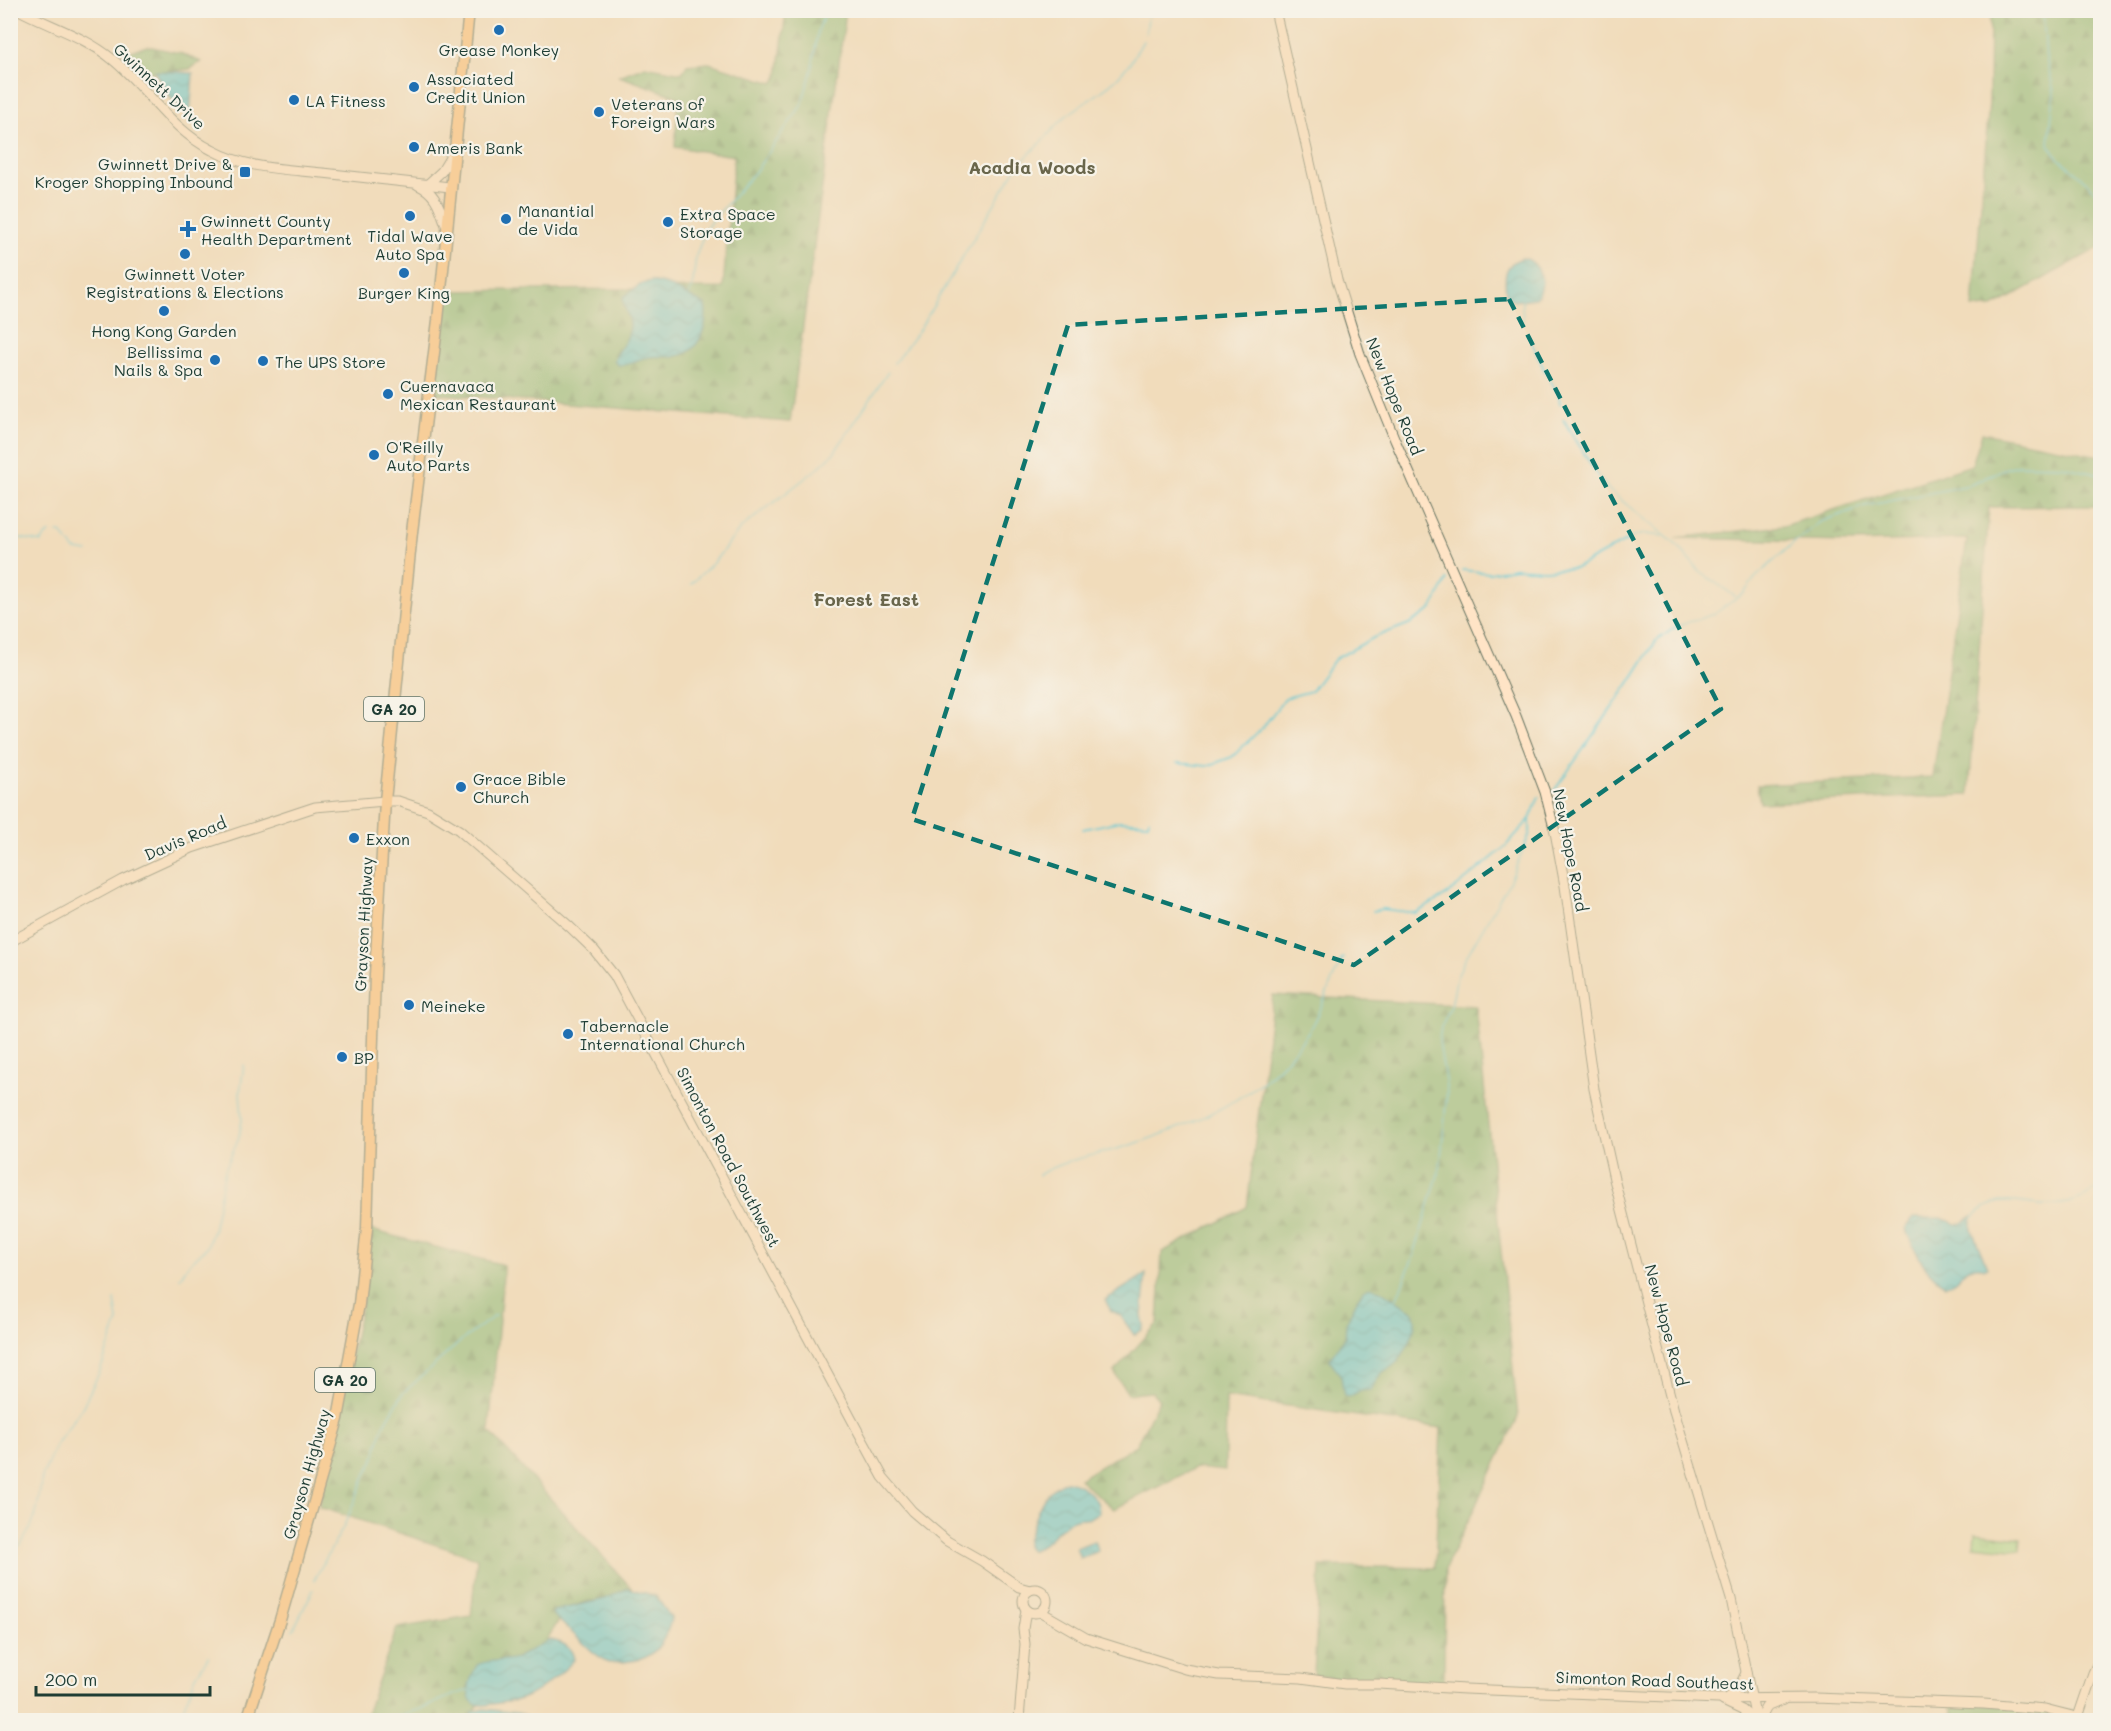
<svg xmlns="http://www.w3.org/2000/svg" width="2111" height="1731" font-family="Mali,sans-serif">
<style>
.forest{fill:url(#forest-firs);stroke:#4f7a55;stroke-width:1.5}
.park{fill:url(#park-tufts);stroke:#5f8a5f;stroke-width:1.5}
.water{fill:url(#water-waves);stroke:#3e8284;stroke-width:1.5}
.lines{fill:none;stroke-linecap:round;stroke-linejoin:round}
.stream{stroke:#5cc8d4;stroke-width:1.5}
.secondary-casing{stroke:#687563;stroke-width:11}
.primary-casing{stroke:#687563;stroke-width:13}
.secondary{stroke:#ffe4c6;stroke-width:9}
.primary{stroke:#febc70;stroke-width:10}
.marked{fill:none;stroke:#0f766e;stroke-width:4.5;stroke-dasharray:12 8;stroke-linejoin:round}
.poi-dot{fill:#1f6fb2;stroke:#f7f3e8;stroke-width:2}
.labels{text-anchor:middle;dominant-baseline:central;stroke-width:4.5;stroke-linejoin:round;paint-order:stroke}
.shield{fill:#f7f3e8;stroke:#60746a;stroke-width:1.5}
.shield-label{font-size:15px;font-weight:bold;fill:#1f3d34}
.poi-label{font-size:16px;fill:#1f3d34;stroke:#f7f3e8;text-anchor:start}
.street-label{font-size:16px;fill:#1f3d34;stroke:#f7f3e8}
.neighbourhood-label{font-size:18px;font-weight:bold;fill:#69664b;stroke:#f7f3e8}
</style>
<defs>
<pattern id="forest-firs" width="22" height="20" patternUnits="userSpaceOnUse" patternTransform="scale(1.5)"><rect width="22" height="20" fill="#7fb876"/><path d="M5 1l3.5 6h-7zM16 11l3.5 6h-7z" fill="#679762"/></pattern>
<pattern id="park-tufts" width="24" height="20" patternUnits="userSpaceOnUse" patternTransform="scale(1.5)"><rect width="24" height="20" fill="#9fd88a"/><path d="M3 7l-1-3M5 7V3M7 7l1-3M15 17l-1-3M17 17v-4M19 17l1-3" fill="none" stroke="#88ba78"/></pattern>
<pattern id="water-waves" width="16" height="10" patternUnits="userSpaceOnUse" patternTransform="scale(1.5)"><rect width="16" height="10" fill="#5cc8d4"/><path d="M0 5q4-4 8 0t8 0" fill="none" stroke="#4ba4ad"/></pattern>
</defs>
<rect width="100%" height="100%" fill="#f7f3e8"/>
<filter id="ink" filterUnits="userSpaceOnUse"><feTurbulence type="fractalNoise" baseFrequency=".0167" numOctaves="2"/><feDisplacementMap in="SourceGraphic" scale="12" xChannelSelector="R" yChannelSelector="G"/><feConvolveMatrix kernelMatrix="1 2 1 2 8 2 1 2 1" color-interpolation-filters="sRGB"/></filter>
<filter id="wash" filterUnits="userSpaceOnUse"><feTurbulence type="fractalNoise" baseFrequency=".008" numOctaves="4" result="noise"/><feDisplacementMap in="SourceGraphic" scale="24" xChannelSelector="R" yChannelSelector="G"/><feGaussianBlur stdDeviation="1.35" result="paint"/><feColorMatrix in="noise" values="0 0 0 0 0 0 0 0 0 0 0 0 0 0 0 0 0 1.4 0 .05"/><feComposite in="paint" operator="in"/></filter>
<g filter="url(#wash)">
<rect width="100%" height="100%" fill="#f1dcbb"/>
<g class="forest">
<path d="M786,11H846L790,422L428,393L442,291L723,288L734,156L675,147L678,97L619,76L645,66L682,73L687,65L709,63L773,83L778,77Z"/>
<path d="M1990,11H2100V247L1993,307L1973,308L1989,102Z"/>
<path d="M147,46L180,53L201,62L190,69L146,73L123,60L131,51Z"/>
<path d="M1982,433L2100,456V506L1989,507L1969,795L1760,803L1757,785L1933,777L1967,539L1850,542L1675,538L1784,526L1972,465Z"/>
<path d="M1273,995L1476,1006L1518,1417L1445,1569L1444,1684L1339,1679L1314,1675L1320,1566L1435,1568L1441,1428L1226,1397L1225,1471L1195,1468L1114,1509L1079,1479L1136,1445L1159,1400L1152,1392L1128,1394L1114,1372L1158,1323L1162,1252L1247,1207Z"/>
<path d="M367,1229L504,1265L489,1431L643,1601H589L571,1607L558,1622L544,1644L511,1660L480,1703L474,1712L473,1720H364L397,1628L471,1616L477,1558L319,1507L364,1293Z"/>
<path d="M1951,1702L2080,1712V1720H1953Z"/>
</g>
<path class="park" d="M1975,1533L2021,1538L2020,1550L1974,1545Z"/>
<g class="water">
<path d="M154,71L193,73L190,117L170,97Z"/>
<path d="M1522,258C1540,260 1549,287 1535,298L1514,301L1507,296L1506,293C1504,276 1504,264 1522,258Z"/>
<path d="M651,281L668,285L705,305C709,323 700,350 681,355C670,359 660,355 649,357C638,358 629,366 618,365L614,361C618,348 630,341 630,325C630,315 622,308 623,297L641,284Z"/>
<path d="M1972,1216V1230L1987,1267L1986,1268C1956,1261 1966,1283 1946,1285C1925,1273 1917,1254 1907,1233L1906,1227L1913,1218H1941L1957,1224H1961Z"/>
<path d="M1146,1274L1142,1316L1144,1326L1142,1330L1134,1335L1120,1315L1111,1311L1105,1300Z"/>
<path d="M1370,1287L1380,1290L1412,1311C1422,1325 1404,1356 1393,1366C1389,1369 1384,1370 1381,1374C1377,1378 1374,1385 1371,1390L1359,1391L1349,1397L1344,1396L1341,1376L1330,1360L1331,1357L1345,1338L1346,1324L1357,1300L1363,1290Z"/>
<path d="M1067,1481C1081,1484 1100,1496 1099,1512L1088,1519C1063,1513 1052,1545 1031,1551L1027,1546V1541C1036,1517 1040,1490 1067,1481Z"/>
<path d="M1094,1541L1098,1551L1080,1558L1076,1548Z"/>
<path d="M628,1588L656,1596L671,1618C669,1632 659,1651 646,1657C636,1662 620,1662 608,1663L593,1652L552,1614L553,1611L605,1599Z"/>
<path d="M551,1640C562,1642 573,1647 574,1660C566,1669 541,1690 530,1695C521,1700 509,1702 499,1703C492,1704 482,1707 475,1704C462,1697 472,1674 477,1665C489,1659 503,1662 516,1658C528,1653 538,1644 551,1640Z"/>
<path d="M484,1709L518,1713L532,1720H470L472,1712Z"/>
</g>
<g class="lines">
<g class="stream">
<path d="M2043,10L2046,58L2054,92L2049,144L2058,158L2082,177L2100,197"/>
<path d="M1146,33L1149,10"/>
<path d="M689,295L693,282L696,256L706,228L755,172L801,106L811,73L818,31L826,10"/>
<path d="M1522,301L1523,321"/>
<path d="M1528,333L1544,369L1559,394L1560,404"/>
<path d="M894,363L919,330L1016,168L1066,116L1102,91L1117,78L1130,63L1143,41"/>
<path d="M1563,419L1596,473L1610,491L1679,547L1700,572L1736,597"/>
<path d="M57,533H61L75,550L88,552"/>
<path d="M10,536L41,542L49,532"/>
<path d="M1462,570L1490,573L1515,568L1544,570L1576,568L1635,536L1645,534L1662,536"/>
<path d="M691,584L713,563L741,528L817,469L834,453L888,372"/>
<path d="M1177,763L1207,766L1232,757L1263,727L1285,698L1311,691L1335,659L1375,637L1409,624L1431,610L1447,580"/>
<path d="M1554,791L1630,682L1656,641L1677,626L1714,614L1744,593L1755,578L1788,548L1820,522L1865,506L1970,485L2004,469L2017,465L2062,466L2100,475"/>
<path d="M1083,829L1120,821L1148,823L1149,819"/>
<path d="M1373,911L1382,909L1416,913L1448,894L1503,849L1530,819L1539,797"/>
<path d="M1039,1175C1065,1158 1105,1154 1134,1144C1200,1122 1269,1093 1308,1032C1321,1012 1330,981 1343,958"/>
<path d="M1972,1218C1993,1197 2007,1201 2033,1204C2057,1208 2083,1202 2100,1186"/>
<path d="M180,1278L188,1265L207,1247L213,1231L225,1170L239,1137L242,1120L240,1092L244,1065"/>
<path d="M1396,1300L1413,1258L1440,1168L1447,1092L1439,1041L1441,1027L1451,1006L1457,976L1465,959L1510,881L1530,833V819"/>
<path d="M10,1555L22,1543L31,1527L37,1510L42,1477L55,1446L82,1408L100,1371L118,1321L115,1300"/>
<path d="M314,1580L344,1526L366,1474L373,1462L383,1427L403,1393L461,1341L496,1315"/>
<path d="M293,1630L313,1590"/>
<path d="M174,1720L183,1709L196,1676L209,1656"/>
<path d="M391,1720C403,1712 416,1712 428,1706C443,1700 454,1693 470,1690"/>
</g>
</g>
</g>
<g filter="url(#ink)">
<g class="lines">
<defs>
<g id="secondary">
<path d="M19,10C51,27 84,36 112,59C148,88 170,129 212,150C247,169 285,169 323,173C365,178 408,182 450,187"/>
<path d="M1275,10L1337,280L1360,354L1395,440L1516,716L1545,792L1555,832L1565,886L1594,1089L1614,1179L1674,1411L1731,1599L1756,1720"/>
<path d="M428,184L442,171L454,151"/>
<path d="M418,185C436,192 440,209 446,225"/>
<path d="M10,942L123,880L192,848L315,807L385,801H398L428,811L459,830L570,927L594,950L614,975L860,1435L883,1477L912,1511L947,1541L982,1561L1019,1587L1030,1590"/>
<circle cx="1035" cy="1601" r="12"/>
<path d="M1041,1612L1086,1638L1185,1669L1219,1675L1301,1678L1345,1684H1379L1465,1689L1594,1694L1718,1699L1815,1698L1984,1704L2045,1709L2088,1720"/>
<path d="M1727,1699L1738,1689L1746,1673"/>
<path d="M1723,1701L1742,1710L1754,1720"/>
<path d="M2078,1717L2093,1673L2100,1659"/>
<path d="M1019,1720L1025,1644L1023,1629L1026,1610"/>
<path d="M1759,1720L1766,1707L1783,1700"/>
</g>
<path id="primary" d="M247,1720L280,1620L338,1419L359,1304L367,1228L375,975L385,801L412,532L438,320L469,10"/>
</defs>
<use href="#secondary" class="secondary-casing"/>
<use href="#primary" class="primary-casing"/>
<use href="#secondary" class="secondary"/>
<use href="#primary" class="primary"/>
</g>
</g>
<path d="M0 0H2111V1731H0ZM1509,299L1721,709L1354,965L912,819L1068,325Z" fill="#f1dcbb" fill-opacity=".55" fill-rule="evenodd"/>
<path class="marked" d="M1509,299L1721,709L1354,965L912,819L1068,325Z"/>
<g class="poi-dot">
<circle cx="499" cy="30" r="6"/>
<circle cx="414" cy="87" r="6"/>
<circle cx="294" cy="100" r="6"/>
<circle cx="599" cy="112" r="6"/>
<circle cx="414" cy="147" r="6"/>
<rect x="239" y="166" width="12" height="12" rx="3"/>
<circle cx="410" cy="216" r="6"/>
<circle cx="506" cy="219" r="6"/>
<circle cx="668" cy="222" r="6"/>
<path d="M185 220h6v6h6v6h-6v6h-6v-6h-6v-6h6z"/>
<circle cx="185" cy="254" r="6"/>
<circle cx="404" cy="273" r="6"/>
<circle cx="164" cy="311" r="6"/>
<circle cx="215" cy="360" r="6"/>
<circle cx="263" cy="361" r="6"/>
<circle cx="388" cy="394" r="6"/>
<circle cx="374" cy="455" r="6"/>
<circle cx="461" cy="787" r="6"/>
<circle cx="354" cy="838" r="6"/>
<circle cx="409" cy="1005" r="6"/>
<circle cx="568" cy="1034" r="6"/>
<circle cx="342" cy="1057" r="6"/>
</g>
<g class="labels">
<g class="shield">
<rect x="364" y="697" width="60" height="24" rx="4.5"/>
<rect x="315" y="1368" width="60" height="24" rx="4.5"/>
</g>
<g class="shield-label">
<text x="394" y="709">GA 20</text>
<text x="345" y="1380">GA 20</text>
</g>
<g class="poi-label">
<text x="499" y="49" text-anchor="middle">Grease Monkey</text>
<text x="426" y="78">Associated<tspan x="426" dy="18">Credit Union</tspan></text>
<text x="306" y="100">LA Fitness</text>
<text x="611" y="103">Veterans of<tspan x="611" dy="18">Foreign Wars</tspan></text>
<text x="426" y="147">Ameris Bank</text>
<text x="233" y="163" text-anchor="end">Gwinnett Drive &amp;<tspan x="233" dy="18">Kroger Shopping Inbound</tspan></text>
<text x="518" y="210">Manantial<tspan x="518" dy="18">de Vida</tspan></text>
<text x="680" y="213">Extra Space<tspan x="680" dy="18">Storage</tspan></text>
<text x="201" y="220">Gwinnett County<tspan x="201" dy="18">Health Department</tspan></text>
<text x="410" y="235" text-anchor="middle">Tidal Wave<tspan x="410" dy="18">Auto Spa</tspan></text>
<text x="185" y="273" text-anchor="middle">Gwinnett Voter<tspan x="185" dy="18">Registrations &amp; Elections</tspan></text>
<text x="404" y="292" text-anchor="middle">Burger King</text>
<text x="164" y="330" text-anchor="middle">Hong Kong Garden</text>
<text x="203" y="351" text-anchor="end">Bellissima<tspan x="203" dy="18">Nails &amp; Spa</tspan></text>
<text x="275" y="361">The UPS Store</text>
<text x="400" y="385">Cuernavaca<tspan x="400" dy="18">Mexican Restaurant</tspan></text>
<text x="386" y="446">O'Reilly<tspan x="386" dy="18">Auto Parts</tspan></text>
<text x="473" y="778">Grace Bible<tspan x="473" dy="18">Church</tspan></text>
<text x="366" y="838">Exxon</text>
<text x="421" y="1005">Meineke</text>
<text x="580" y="1025">Tabernacle<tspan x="580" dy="18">International Church</tspan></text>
<text x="354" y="1057">BP</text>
</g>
<g class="street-label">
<text transform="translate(160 86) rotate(43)">Gwinnett Drive</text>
<text transform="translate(1395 396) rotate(68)">New Hope Road</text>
<text transform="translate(185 838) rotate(-23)">Davis Road</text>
<text transform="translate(1571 850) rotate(79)">New Hope Road</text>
<text transform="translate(363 924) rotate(-87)">Grayson Highway</text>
<text transform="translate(729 1157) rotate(62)">Simonton Road Southwest</text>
<text transform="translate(1667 1325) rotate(75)">New Hope Road</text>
<text transform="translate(306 1474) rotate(-74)">Grayson Highway</text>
<text transform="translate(1655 1680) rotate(2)">Simonton Road Southeast</text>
</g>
<g class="neighbourhood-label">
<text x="1032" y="167">Acadia Woods</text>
<text x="866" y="599">Forest East</text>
</g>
</g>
<rect width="2111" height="1731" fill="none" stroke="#f7f3e8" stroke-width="36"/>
<path d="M36 1686v9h174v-9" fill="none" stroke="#1f3d34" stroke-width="3"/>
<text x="45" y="1686" font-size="18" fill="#1f3d34" stroke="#f7f3e8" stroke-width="4.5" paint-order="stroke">200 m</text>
</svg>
